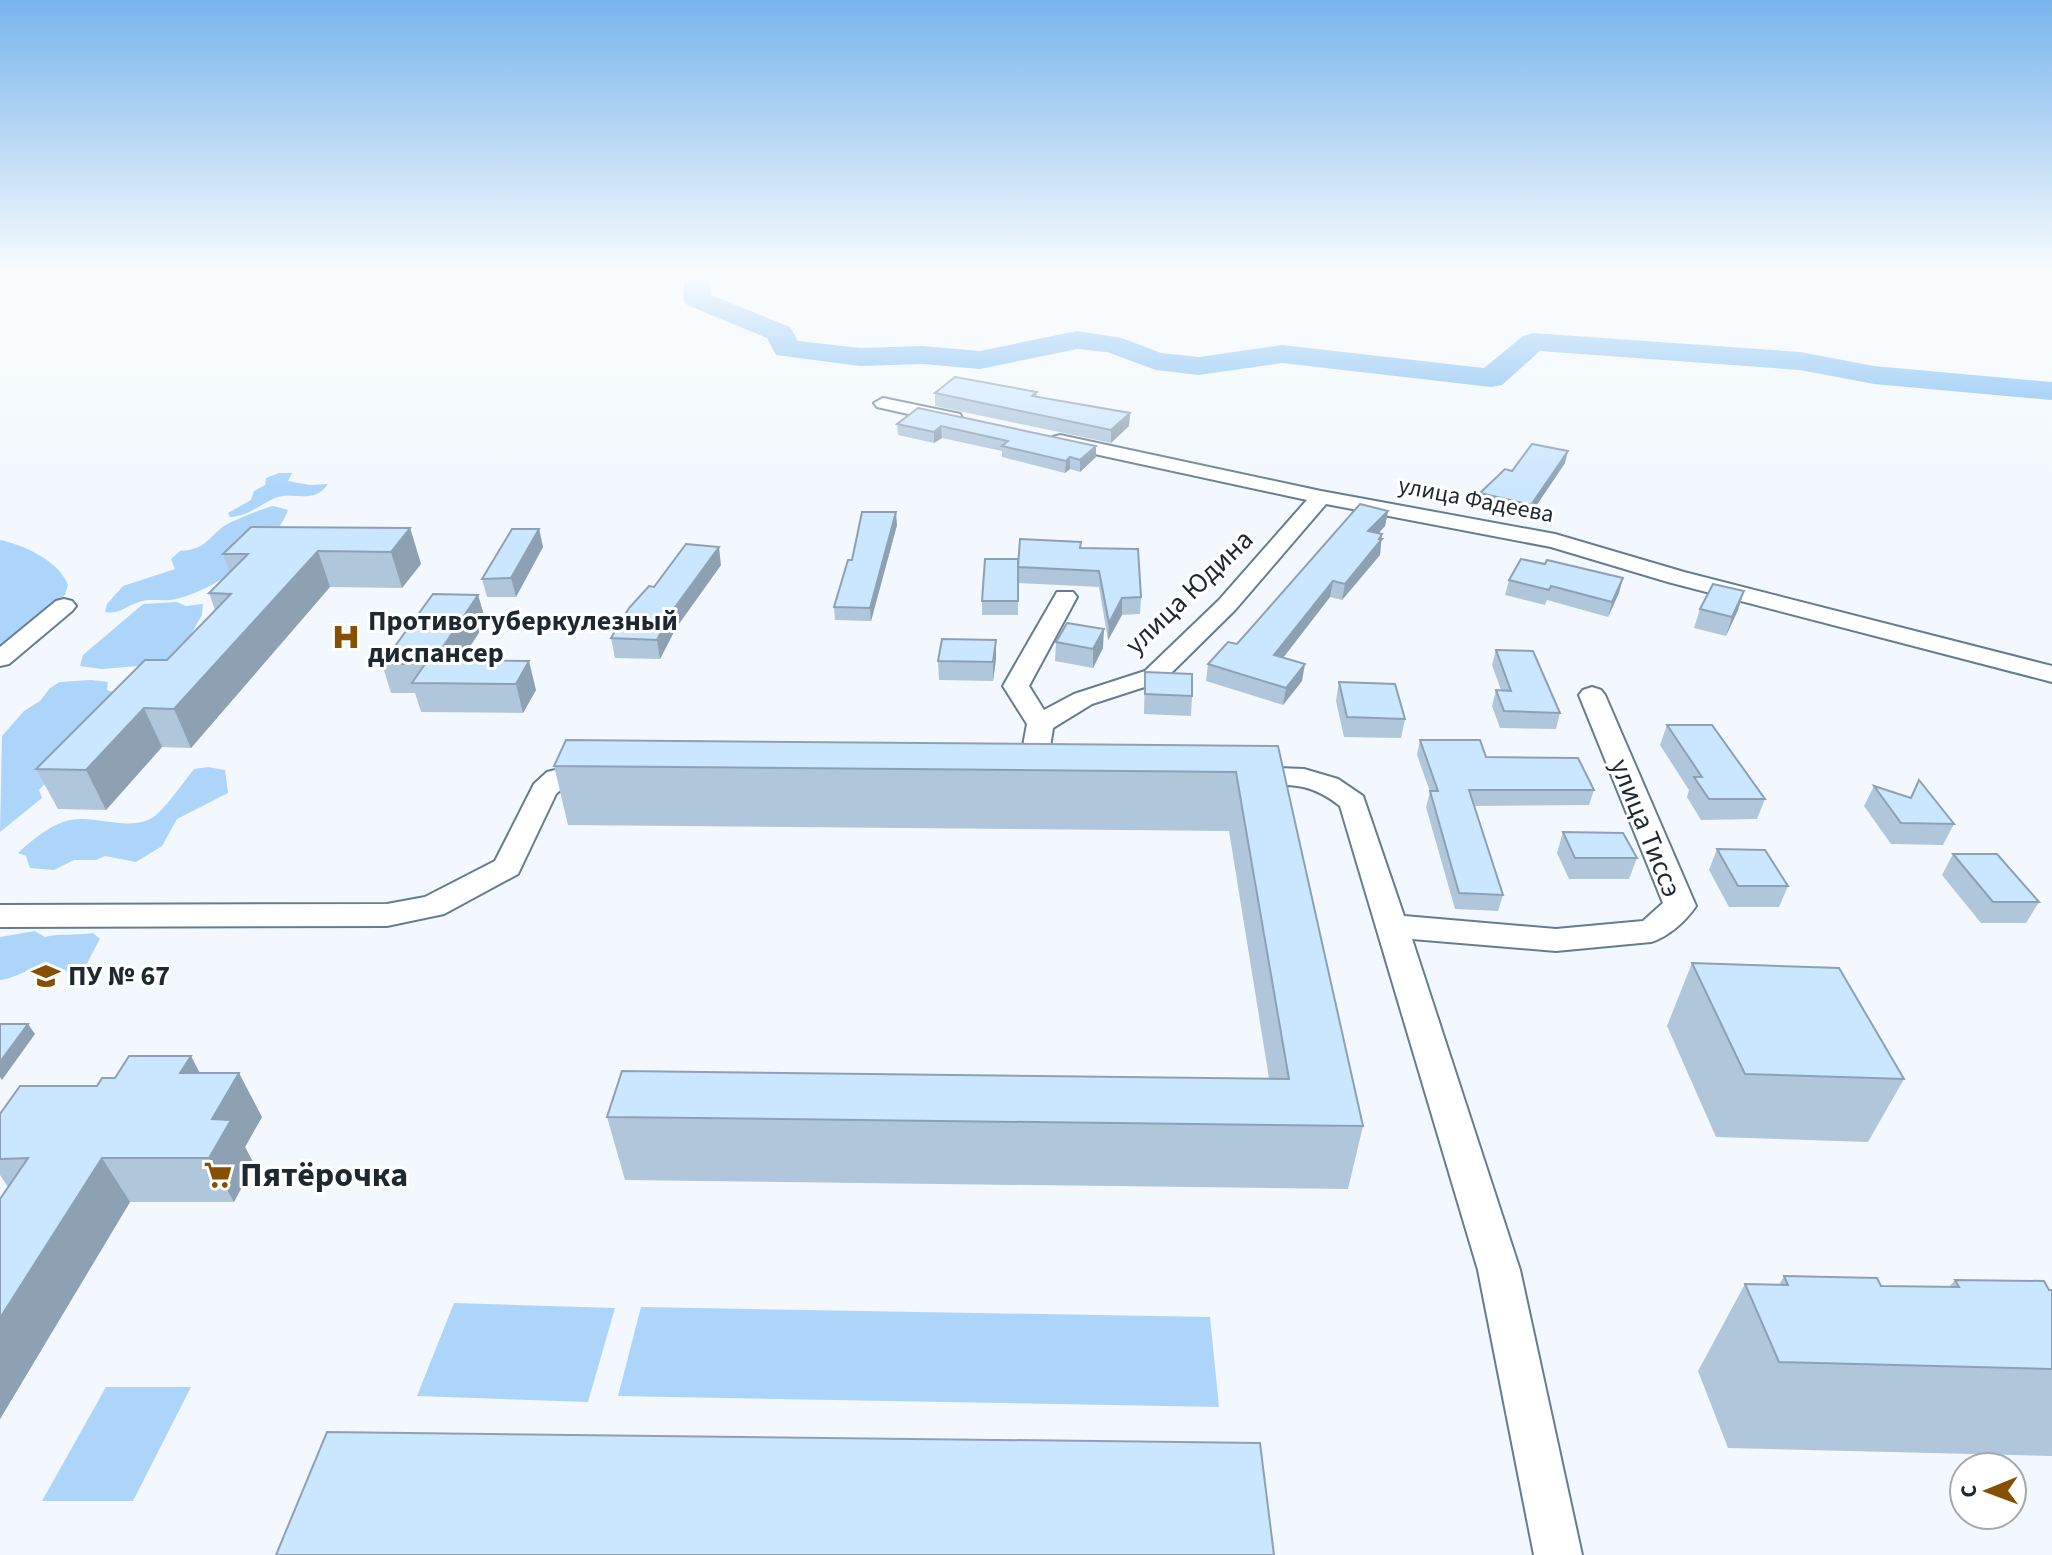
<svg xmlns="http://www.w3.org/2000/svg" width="2052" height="1555" font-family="'Source Sans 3',sans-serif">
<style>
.green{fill:#add5f9}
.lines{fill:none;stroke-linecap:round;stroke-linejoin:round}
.river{fill:#70b5f1;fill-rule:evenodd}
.minor-casing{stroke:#647d93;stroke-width:4}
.minor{fill:#fff;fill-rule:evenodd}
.wall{fill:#afc6db}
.shaded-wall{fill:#8ea1b2}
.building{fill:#cbe6ff;stroke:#8ea1b2;stroke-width:2}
.labels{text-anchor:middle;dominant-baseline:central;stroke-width:6;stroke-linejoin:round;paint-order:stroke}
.far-street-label{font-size:24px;fill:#1e2831;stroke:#fff}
.street-label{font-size:28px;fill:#1e2831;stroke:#fff}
.poi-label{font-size:28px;font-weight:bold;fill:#1e2831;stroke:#fff;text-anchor:start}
.near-poi-label{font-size:34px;font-weight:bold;fill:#1e2831;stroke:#fff;text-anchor:start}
</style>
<rect width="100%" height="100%" fill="#f2f8fd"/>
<g class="green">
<path d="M279,473H292L288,481L310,485L328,484C314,505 294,491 275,498C259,505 249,516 230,517L228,513L251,500L254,491L265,485L266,478Z"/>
<path d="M273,506L288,510C275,547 215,591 176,599C164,602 151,598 139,602C126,606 119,615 105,612L107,604L123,586L175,569L171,559L180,551C206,549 206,540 224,526C232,521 264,508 273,506Z"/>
<path d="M0,540C24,545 59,561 68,585L65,595L0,650Z"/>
<path d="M177,602L186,606L203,604L202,615L189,638L162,664L102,669L80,666L83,655L143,604Z"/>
<path d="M91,680L108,682L107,690L127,697L39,790L42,798L0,832L2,736L24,711L40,701L50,688L60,682Z"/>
<path d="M208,767L225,770L228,793L177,819L162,846L136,862L105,856L96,860H74L54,870L30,868L26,856L18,853C32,840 51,824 70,820C96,815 126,831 150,819C162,814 184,781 194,769Z"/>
<path d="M35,931L45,937C61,933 76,936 93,933L100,939L86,965L60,974C38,958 23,977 0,980V937Z"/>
<path d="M454,1303L615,1308L588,1402L417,1396Z"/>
<path d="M641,1307L1210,1317L1219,1407L618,1396Z"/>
<path d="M106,1387H191L133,1501H42Z"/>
</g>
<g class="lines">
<path class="river" d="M684,274H710L711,295L790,327L798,341L860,348L923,346L980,351L1077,331L1122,338L1161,353L1199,357L1282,345L1484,368L1523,336L1533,333L1800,352L1874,366L2052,382V400L1874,384L1800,370L1540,351L1502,385L1491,387L1282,363L1199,375L1156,370L1107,352L1077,349L980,369L923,364L860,366L776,355L767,338L687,305L683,299Z"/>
<defs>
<g id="minor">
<path d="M883,398L960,414L962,418L953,424L877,407L874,403Z"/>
<path d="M1060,435L1321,491L1555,534L1684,572L2052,666V682L1668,582L1551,547L1326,504L1235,610L1163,681L1092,704L1053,728L1046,773L1042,779L1032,781L1022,779L1018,773L1027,724L1003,686L1057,592H1073L1077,597L1029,686L1044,710L1074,694L1145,671L1219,600L1307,500L1053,445L1050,441L1053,437Z"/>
<path d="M64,599L72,601L76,606L72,611L9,664L0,666V647L56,601Z"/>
<path d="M1592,687L1601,690L1605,695L1696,906C1686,921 1668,937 1651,942L1556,951L1412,939L1520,1270L1582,1555H1534L1478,1270L1340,806C1300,774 1280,791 1238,781L1234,775L1238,769L1248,767L1304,769L1338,779L1363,796L1404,916L1556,929L1643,921L1663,903L1579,695L1583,690Z"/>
<path d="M580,764L605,766L609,772L605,778L567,784L556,794L518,874L444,914L387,926L0,927V905L387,904L425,897L495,861L534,784L547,772Z"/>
</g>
</defs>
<use href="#minor" class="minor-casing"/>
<use href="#minor" class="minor"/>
</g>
<g class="wall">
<path d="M1037,392V397L1130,413L1129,426L1111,443L935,406V393Z"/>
<path d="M918,408L1096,446V457L1080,472L1070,469L1065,473L1002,457V451L942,438L934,443L898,435L897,424Z"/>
<path d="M1565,463L1528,518L1477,505L1480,493L1512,471Z"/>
<path d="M1388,511L1385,526L1379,533L1381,539L1380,555L1342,600L1330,597L1283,658L1302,681L1283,705L1206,681L1208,664L1237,644Z"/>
<path d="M897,525L871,621L835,620L834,607L852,560Z"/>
<path d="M410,528L421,564L402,588L330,587L191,748L162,747L106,810L58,809L36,769L167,660L215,610L209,593L230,572L223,554Z"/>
<path d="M539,529L543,547L516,597H487L482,579Z"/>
<path d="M1020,539L1080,548L1141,597L1140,614L1122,615L1108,640L1099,587L1018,583V577V615H982V601L1018,573Z"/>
<path d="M721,565L676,628L660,659L615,658L611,638L654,587Z"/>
<path d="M1509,580L1619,593L1608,617L1547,600L1545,605L1505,595Z"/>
<path d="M1744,591L1738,610L1726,636L1694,628L1700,609Z"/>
<path d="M478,595L486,622L461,660L536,690L523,713L421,712L415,693H391L382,664Z"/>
<path d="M996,640V659L993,681L939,680L938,661Z"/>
<path d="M1056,642L1103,648L1093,668L1055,661Z"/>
<path d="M1496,650L1560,713L1556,729L1500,728L1492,706L1496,690H1501L1492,665Z"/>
<path d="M1145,672L1192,696L1191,716L1144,714Z"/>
<path d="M1339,682L1405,719L1401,738L1344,737L1336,701Z"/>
<path d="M1667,725L1765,799L1757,819L1701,820L1687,797L1689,790L1660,745Z"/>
<path d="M1420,740L1486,757L1594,790L1589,805L1474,806L1503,895L1498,911L1455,909L1426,807L1430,792L1417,755Z"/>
<path d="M1278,746L1363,1126L1348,1189L625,1180L607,1117L1269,1078L1229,831L568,825L554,766Z"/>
<path d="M1874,786L1910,798L1954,824L1943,845L1891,844L1864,806Z"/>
<path d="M1563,832L1637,858L1629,879H1569L1557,853Z"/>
<path d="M1717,849L1788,886L1779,907H1729L1709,870Z"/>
<path d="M1953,854L2039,902L2026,923H1981L1942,875Z"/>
<path d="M1692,963L1904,1079L1868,1142L1716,1137L1667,1026Z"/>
<path d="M200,1073L262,1117L245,1147L254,1164L234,1202H130L0,1419V1199L8,1187L0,1175V1114L97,1086L115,1078Z"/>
<path d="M1784,1276L1881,1286L1949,1287L1955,1280L2052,1290V1456L1728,1448L1698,1371L1745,1284L1779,1285Z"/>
</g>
<g class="shaded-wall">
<path d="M16,274H30L17,277Z"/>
<path d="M1130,413L1129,426L1111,443V430Z"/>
<path d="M941,426L942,438L934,443V432Z"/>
<path d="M1096,446V457L1080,472V460Z"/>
<path d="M1568,451L1565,463L1528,518L1531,505Z"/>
<path d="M1070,457V469L1065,473L1066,461Z"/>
<path d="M1388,511L1385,526L1366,546L1368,531Z"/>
<path d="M896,512L897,525L871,621L870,608Z"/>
<path d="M410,528L421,564L402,588L391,552Z"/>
<path d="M539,529L543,547L516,597L511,578Z"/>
<path d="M1382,534L1380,555L1342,600L1345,584Z"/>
<path d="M719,547L721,565L676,628L660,659L657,640L673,610Z"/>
<path d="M318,551L330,587L191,748L174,709Z"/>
<path d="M1623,578L1619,593L1608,617L1612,602Z"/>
<path d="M1333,581L1330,597L1272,672L1274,655Z"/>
<path d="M1744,591L1738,610L1726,636L1732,617Z"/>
<path d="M478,595L486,622L446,683L434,660Z"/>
<path d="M1122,598V615L1108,640L1109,623Z"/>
<path d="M1104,629L1103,648L1093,668V649Z"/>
<path d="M996,640V659L993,681V662Z"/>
<path d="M529,661L536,690L523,713L516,684Z"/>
<path d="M1305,664L1302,681L1283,705L1286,688Z"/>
<path d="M144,708L162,747L106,810L86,770Z"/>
<path d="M28,1024L35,1034L2,1080L0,1077V1062Z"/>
<path d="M191,1056L214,1100L180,1073Z"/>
<path d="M239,1073L262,1117L245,1147L254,1164L234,1202L209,1158L212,1119Z"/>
<path d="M102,1158L130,1202L0,1419V1318Z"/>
</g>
<g class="building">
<path d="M955,377L1037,392L1032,396L1130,413L1111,430L935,393Z"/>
<path d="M918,408L1096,446L1080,460L1070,457L1066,461L1002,446L1008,441L941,426L934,432L897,424Z"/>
<path d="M1532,444L1568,451L1531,505L1480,493L1505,469L1512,471Z"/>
<path d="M1360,504L1388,511L1368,531L1382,534L1379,539H1382L1345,584L1333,581L1274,655L1305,664L1286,688L1208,664L1228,642L1237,644Z"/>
<path d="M862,512H896L870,608L834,607L848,560H852Z"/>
<path d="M251,527L410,528L391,552L318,551L174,709L144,708L86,770L36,769L145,660H167L231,594L209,593L248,554H223Z"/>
<path d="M512,529H539L511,578L482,579Z"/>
<path d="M1020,539L1081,542L1080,548L1138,549L1141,597L1122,598L1109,623L1099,571L1018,567Z"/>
<path d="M686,544L719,547L673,610L657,640L611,638L629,608L649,586L654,587Z"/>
<path d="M985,559H1018V601H982Z"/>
<path d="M1521,559L1545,564L1547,560L1623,578L1612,602L1551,586L1549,590L1509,580Z"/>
<path d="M1713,584L1744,591L1732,617L1700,609Z"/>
<path d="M433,594L478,595L434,660L529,661L516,684L412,683L425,664H382Z"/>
<path d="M1067,623L1104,629L1093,649L1056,642Z"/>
<path d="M942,639L996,640L993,662L938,661Z"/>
<path d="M1496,650L1533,651L1560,713L1504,711L1496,690L1511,691Z"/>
<path d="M1145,672L1192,674V696L1145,694Z"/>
<path d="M1339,682L1395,684L1405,719L1347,717Z"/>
<path d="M1667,725H1712L1765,799H1709L1694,777H1702Z"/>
<path d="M566,740L1278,746L1363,1126L607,1117L622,1071L1289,1079L1236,772L554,766Z"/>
<path d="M1420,740H1480L1486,757L1578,758L1594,790H1469L1503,895L1459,893L1430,791H1438Z"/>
<path d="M1919,780L1954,824L1901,823L1874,786L1911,798Z"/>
<path d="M1563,832L1623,833L1637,858H1575Z"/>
<path d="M1717,849L1765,850L1788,886H1738Z"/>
<path d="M1953,854H1997L2039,902H1993Z"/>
<path d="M1692,963L1839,968L1904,1079L1745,1074Z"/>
<path d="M0,1024H28L0,1062Z"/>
<path d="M129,1056H191L180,1073H239L212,1119L231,1120L209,1158H102L0,1318V1199L28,1158L0,1159V1114L20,1086H97L102,1078H115Z"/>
<path d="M1784,1276L1877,1278L1881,1286L1959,1287L1955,1280L2044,1281L2049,1290H2052V1369L1779,1362L1745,1284L1788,1285Z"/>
<path d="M327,1432L1260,1443L1274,1555H276Z"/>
</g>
<linearGradient id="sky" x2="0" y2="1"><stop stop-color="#78b4ec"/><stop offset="0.56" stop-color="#f9fcfe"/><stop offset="1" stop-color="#f9fcfe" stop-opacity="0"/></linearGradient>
<rect width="2052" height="491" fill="url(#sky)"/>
<defs>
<symbol id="hospital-bare" viewBox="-9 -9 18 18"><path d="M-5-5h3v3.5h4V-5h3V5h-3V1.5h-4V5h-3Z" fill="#875000" stroke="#fff" stroke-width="2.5" paint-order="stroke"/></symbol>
<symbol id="university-bare" viewBox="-9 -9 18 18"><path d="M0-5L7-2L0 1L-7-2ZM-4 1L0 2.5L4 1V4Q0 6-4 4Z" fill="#875000" stroke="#fff" stroke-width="2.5" paint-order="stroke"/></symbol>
<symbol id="supermarket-bare" viewBox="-9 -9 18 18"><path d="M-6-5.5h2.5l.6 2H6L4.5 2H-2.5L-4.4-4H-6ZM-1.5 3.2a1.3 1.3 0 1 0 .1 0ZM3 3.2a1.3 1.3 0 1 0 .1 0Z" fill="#875000" stroke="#fff" stroke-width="2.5" paint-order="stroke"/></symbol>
</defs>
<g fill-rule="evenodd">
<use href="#hospital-bare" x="326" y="617" width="40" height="40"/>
<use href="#university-bare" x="26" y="956" width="40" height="40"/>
<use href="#supermarket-bare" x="198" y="1155" width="40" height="40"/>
</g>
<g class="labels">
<g class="far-street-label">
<text transform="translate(1476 500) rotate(11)">улица Фадеева</text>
</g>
<g class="street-label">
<text transform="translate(1189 592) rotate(-44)">улица Юдина</text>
<text transform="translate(1646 828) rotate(68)">улица Тиссэ</text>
</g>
<g class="poi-label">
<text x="368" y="621">Противотуберкулезный<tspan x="368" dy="32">диспансер</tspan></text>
<text x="68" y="976">ПУ № 67</text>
</g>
<g class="near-poi-label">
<text x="240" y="1175">Пятёрочка</text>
</g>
</g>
<g transform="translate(1988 1491) rotate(269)"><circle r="38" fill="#ffffff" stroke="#a5a9ad" stroke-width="2"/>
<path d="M0-6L14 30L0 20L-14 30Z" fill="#875000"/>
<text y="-12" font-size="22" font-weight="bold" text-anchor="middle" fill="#1e2831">С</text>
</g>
</svg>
